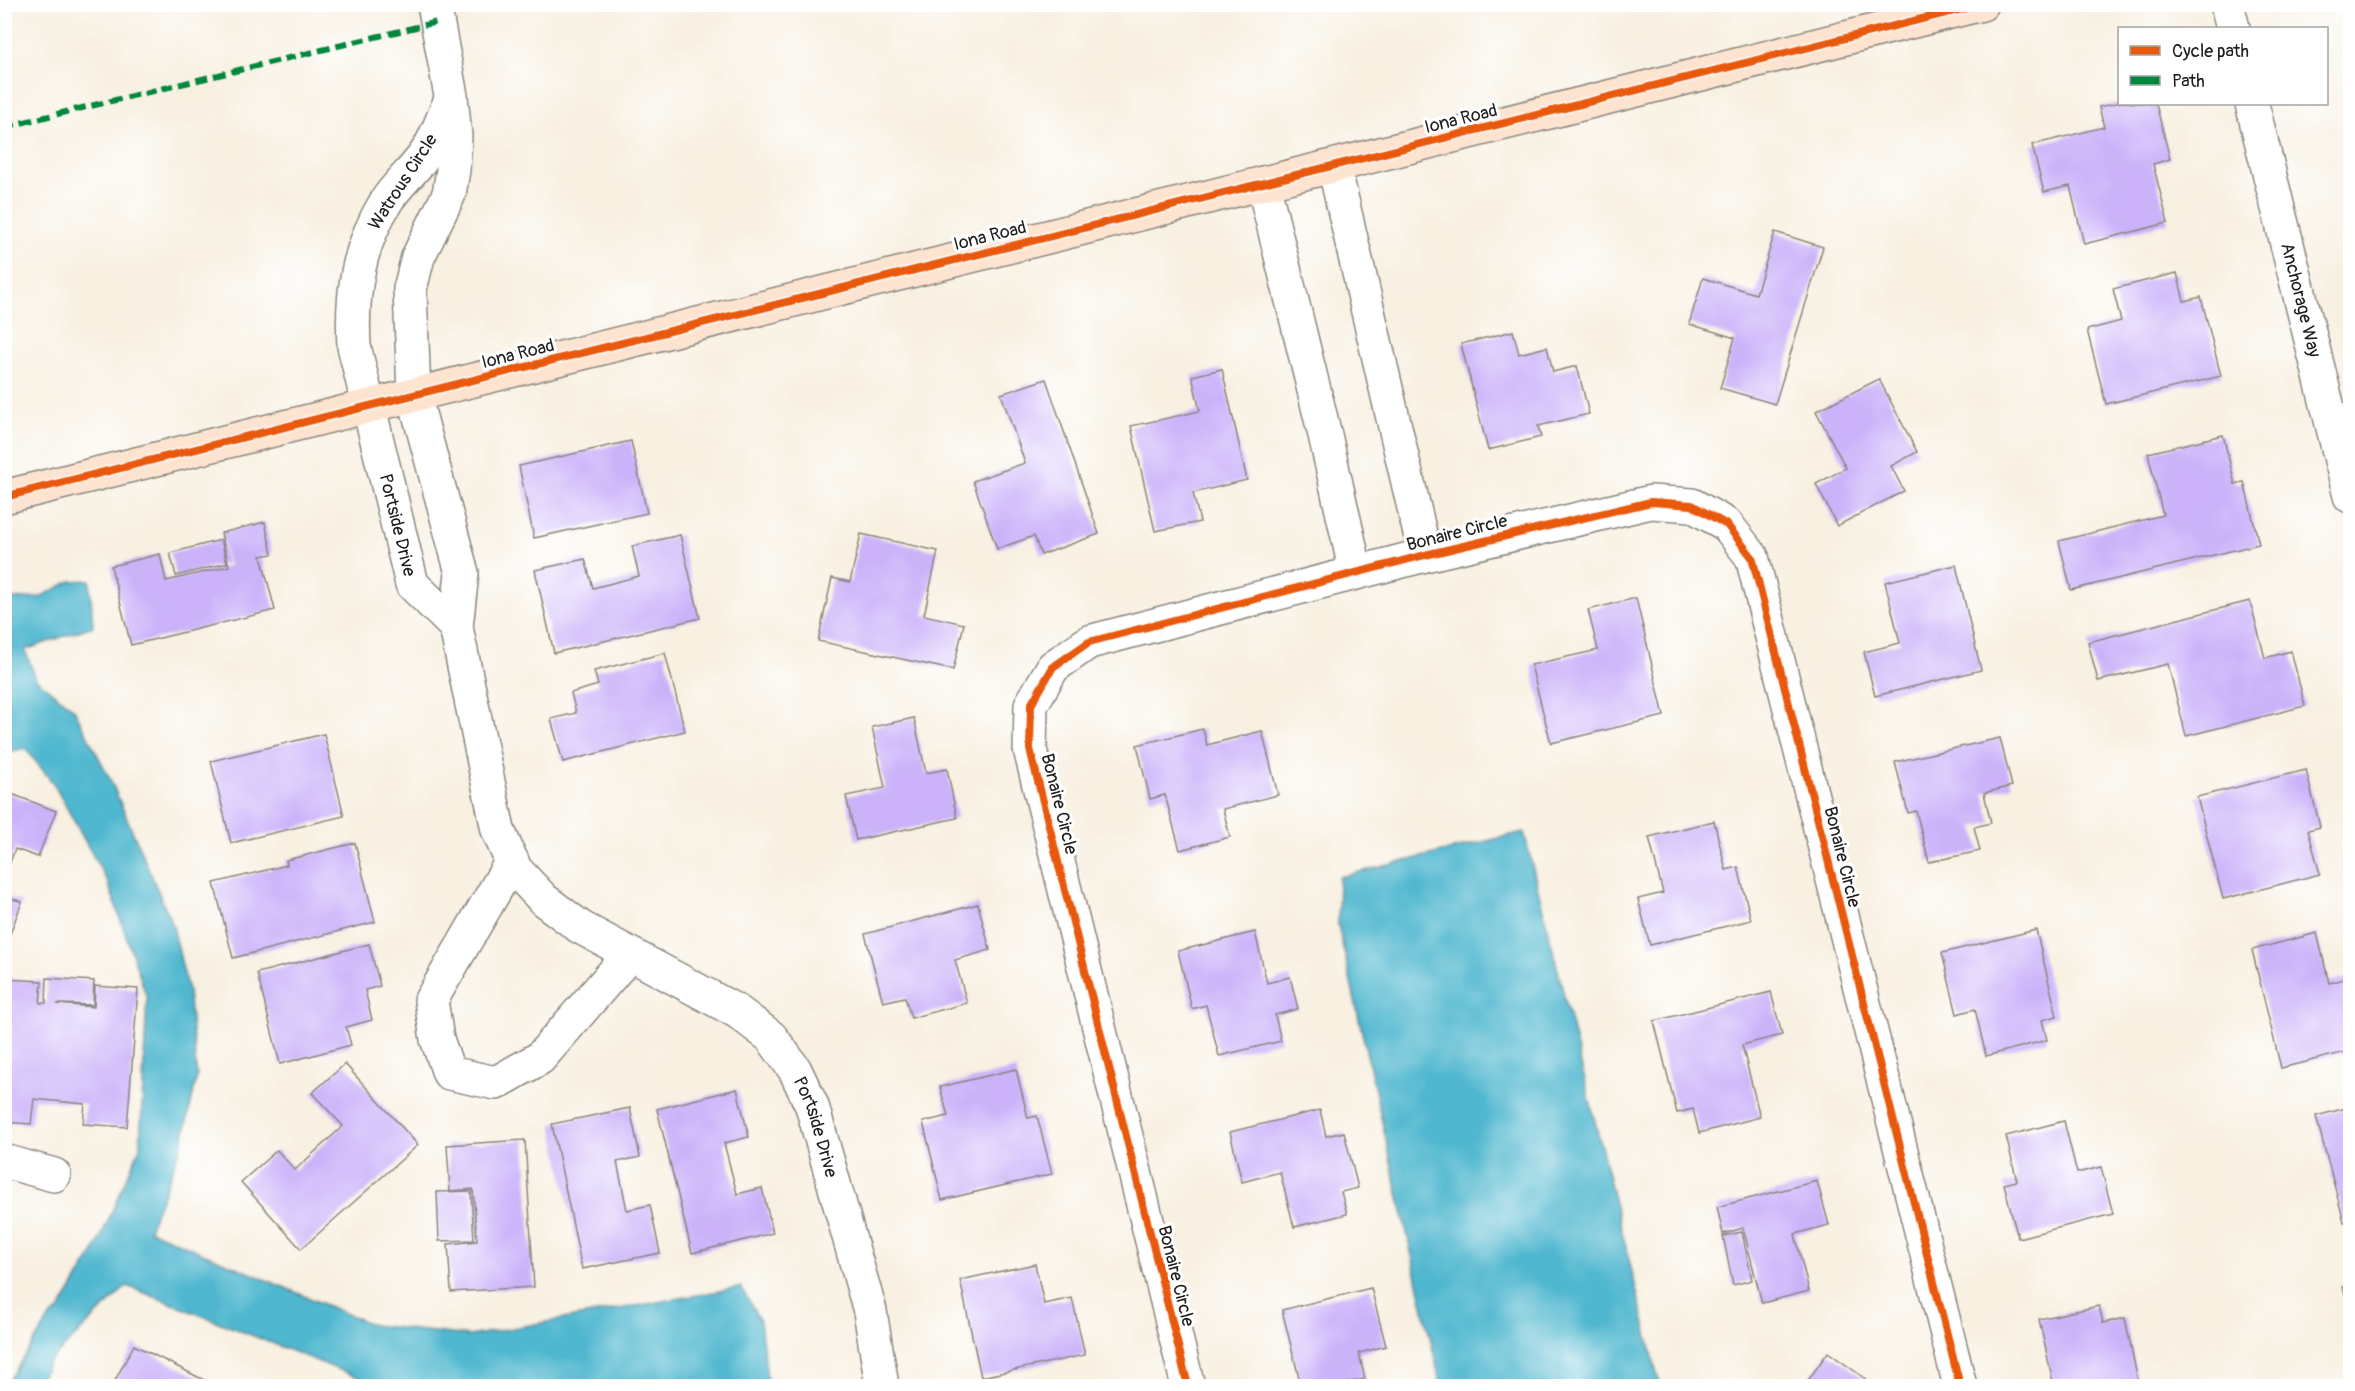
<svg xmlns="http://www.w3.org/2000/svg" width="2355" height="1391" font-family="Pangolin,sans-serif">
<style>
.water{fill:#50b7cf;stroke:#366a76;stroke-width:1.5}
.building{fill:#cbb2f9}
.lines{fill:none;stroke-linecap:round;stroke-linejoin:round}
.street-casing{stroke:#8a867e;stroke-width:36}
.secondary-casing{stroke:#8a867e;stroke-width:36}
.street{stroke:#fff;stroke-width:33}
.secondary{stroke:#fde4d1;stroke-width:33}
.quiet{stroke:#00873e;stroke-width:6;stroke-dasharray:12 6;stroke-linecap:butt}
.cycleway-casing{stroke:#fff;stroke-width:11}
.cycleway{stroke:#e8590c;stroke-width:8}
.labels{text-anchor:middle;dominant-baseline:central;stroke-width:6;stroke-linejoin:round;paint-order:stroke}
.street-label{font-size:18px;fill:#1c1c1c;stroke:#fff}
</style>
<rect width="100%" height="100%" fill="#fff"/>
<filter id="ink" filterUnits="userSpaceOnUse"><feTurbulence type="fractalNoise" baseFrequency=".0167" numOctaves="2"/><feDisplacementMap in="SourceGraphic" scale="12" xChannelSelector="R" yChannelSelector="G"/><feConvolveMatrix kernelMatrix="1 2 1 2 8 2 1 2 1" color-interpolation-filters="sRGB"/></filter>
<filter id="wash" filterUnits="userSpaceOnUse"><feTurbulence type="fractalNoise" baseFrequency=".008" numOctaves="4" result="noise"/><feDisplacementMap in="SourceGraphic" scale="24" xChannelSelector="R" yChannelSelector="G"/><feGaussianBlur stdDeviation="1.35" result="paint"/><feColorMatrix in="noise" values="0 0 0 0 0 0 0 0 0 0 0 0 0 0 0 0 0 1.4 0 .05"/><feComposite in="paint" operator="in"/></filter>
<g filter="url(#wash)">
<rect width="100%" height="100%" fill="#f8f0e1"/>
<g class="water">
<path d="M90,580L93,626L25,650L36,679L74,709L111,781L173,926L188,991L197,1076L182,1145L149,1230L373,1325L469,1336L741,1287L760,1321L768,1386H380L127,1286L48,1363L39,1386H5L51,1316L59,1311L95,1250L140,1147L147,998L108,883L53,783L25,748L5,753V600L40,597L71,581Z"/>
<path d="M1524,832L1660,1386H1441L1338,925L1339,877Z"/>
</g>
<g id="blocks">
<g class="building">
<path d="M2120,102L2156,104L2170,159L2153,164L2168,223L2084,244L2070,186L2044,192L2032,145L2104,127L2099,107Z"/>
<path d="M1775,232L1823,247L1775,404L1720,388L1735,338L1689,324L1703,278L1756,294Z"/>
<path d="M2177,273L2184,301L2201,297L2221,376L2106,404L2087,330L2121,321L2113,289Z"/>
<path d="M1513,331L1519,354L1547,347L1553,372L1577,366L1589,414L1538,426L1541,437L1488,450L1461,344Z"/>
<path d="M1222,369L1247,480L1193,493L1200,522L1155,531L1131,426L1200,411L1192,376Z"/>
<path d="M1046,379L1099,534L1041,555L1034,536L997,549L973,481L1025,463L1001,394Z"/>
<path d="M1879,379L1917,452L1891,466L1904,491L1837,526L1816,484L1846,468L1816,411Z"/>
<path d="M2223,435L2235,484L2244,482L2259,544L2071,590L2059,541L2163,515L2148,453Z"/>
<path d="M631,441L647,513L534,538L519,466Z"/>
<path d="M265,522L272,554L261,556L275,610L131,645L111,566L160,554L166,581L229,566L221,533Z"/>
<path d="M861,534L938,551L924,615L964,624L953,670L818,641L832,578L850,582Z"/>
<path d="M680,535L700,618L554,653L535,570L585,559L593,588L639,576L632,546Z"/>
<path d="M221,540L227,563L176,576L170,553Z"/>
<path d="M1956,565L1981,670L1875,696L1864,652L1900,643L1885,582Z"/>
<path d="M1636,598L1664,716L1551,743L1531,665L1598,650L1588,610Z"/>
<path d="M2250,601L2265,658L2291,651L2305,706L2186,736L2168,664L2098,681L2088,642Z"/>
<path d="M665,653L685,731L563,762L551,719L576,713L571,693L598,685L594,671Z"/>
<path d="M914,718L926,773L947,769L957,818L856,840L846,796L885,788L872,727Z"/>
<path d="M1203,729L1207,745L1262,731L1278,795L1223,809L1230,837L1180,850L1165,795L1150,799L1137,745Z"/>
<path d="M324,734L344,816L231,843L211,761Z"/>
<path d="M2000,738L2012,786L1984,793L1991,823L1974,827L1980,851L1929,862L1916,811L1908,813L1895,762Z"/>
<path d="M2306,770L2320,827L2308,830L2320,874L2223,899L2197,797Z"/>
<path d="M4,791L56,811L38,857L15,849L5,876Z"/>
<path d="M1714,821L1726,870L1738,867L1751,920L1650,945L1638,899L1663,893L1649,837Z"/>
<path d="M355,843L375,922L233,958L214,883L287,865L286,860Z"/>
<path d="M4,896L22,902L5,947H4Z"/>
<path d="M978,904L990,950L955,960L967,1003L911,1018L905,997L883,1002L865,934Z"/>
<path d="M2036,930L2057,1016L2042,1020L2047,1040L1986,1056L1975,1009L1957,1014L1942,953Z"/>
<path d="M1255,932L1267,983L1290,977L1298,1009L1275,1015L1281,1041L1219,1056L1206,1005L1192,1009L1178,951Z"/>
<path d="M2317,933L2329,983L2350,977V1051L2281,1068L2252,950Z"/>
<path d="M369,944L380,986L365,990L372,1020L346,1027L351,1045L280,1064L257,973Z"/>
<path d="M47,978L94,981L93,1005L57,1004L94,1007L95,986L138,989L127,1127L83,1124L85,1104L34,1099L31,1124L4,1122V1010L11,1011L12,1002L5,1001V979L42,981L40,1003H46Z"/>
<path d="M1771,992L1782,1035L1742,1045L1760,1117L1699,1133L1693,1109L1677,1113L1654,1021Z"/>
<path d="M345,1064L418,1145L301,1249L241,1182L277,1150L295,1170L343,1126L312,1093Z"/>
<path d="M1016,1069L1028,1118L1037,1116L1052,1174L942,1200L923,1122L948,1116L940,1087Z"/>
<path d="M737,1089L749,1137L724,1143L737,1194L762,1188L773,1233L692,1253L657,1109Z"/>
<path d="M2350,1107V1221L2344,1222L2316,1116Z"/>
<path d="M630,1108L640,1157L617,1162L627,1210L650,1205L660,1253L582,1269L552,1124Z"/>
<path d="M1320,1110L1326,1136L1344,1132L1358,1188L1341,1192L1347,1214L1294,1227L1280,1172L1242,1182L1230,1132Z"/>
<path d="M2064,1121L2077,1173L2101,1167L2113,1214L2018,1238L2004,1184L2017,1181L2006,1136Z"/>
<path d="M525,1140L534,1287L451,1292L448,1244L477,1241L473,1189L450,1191L447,1145Z"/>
<path d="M1817,1181L1829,1225L1795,1234L1809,1291L1762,1303L1743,1228L1723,1234L1717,1207Z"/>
<path d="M471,1191L474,1240L439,1241L437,1192Z"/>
<path d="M1742,1232L1752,1280L1733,1285L1723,1236Z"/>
<path d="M1035,1264L1044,1304L1072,1298L1085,1355L981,1377L960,1280Z"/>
<path d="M2350,1285V1315L2343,1287Z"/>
<path d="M1371,1288L1386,1346L1359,1353L1365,1379L1346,1383L1347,1386H1301L1282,1310Z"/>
<path d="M2099,1306L2103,1323L2125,1318L2139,1386H2054L2039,1319Z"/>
<path d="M134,1345L216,1386H112Z"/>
<path d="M1828,1352L1867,1380L1863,1386H1804Z"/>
</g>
</g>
</g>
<g filter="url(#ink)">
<use href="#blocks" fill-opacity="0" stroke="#8a867e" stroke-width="1.5"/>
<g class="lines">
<defs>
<g id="street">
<path id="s1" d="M434,4L451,96L455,136L453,170L449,194L418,257L410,289L414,395L462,573L456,627L498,830L515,869L544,900L580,927L738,1012L771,1037L795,1070L812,1106L870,1311L882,1386"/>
<path d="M2227,4L2233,28"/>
<path id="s2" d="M449,104C442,119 437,136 428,150C417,168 399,182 387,200C358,247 351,291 354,346L412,584L456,627"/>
<path id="s3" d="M2252,104L2350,496"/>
<path d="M1334,166L1425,555"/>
<path d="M1263,183L1325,435L1356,573"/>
<path d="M512,861L431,1000L437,1039L449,1073L496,1083L540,1058L629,955"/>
<path d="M4,1161L54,1175"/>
<path d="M1188,1386L1030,749L1031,705L1053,667L1089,642L1425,555L1651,502L1692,505L1727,525L1752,557L1960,1386"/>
</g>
<path id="secondary" d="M4,497L1982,4"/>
</defs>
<use href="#street" class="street-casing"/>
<use href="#secondary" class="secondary-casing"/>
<use href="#street" class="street"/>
<use href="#secondary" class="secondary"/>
<path class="quiet" d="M4,127L437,22"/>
<defs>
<g id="cycleway">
<path d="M4,497L1982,4"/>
<path d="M1188,1386L1030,749L1031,705L1053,667L1089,642L1425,555L1651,502L1692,505L1727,525L1752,557L1960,1386"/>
</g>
</defs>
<use href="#cycleway" class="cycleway-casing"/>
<use href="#cycleway" class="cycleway"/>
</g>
</g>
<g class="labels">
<g class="street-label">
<text transform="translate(1461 119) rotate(-14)">Iona Road</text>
<text transform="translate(403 182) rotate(-57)">Watrous Circle</text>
<text transform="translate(990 236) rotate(-14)">Iona Road</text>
<text stroke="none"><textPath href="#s3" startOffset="202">Anchorage Way</textPath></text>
<text transform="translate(518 354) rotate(-14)">Iona Road</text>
<text stroke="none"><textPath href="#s2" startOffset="452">Portside Drive</textPath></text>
<text transform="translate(1457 533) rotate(-14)">Bonaire Circle</text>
<text transform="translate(1059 804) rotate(76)">Bonaire Circle</text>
<text transform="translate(1842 857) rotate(76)">Bonaire Circle</text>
<text stroke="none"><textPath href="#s1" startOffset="1300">Portside Drive</textPath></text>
<text transform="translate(1176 1276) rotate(76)">Bonaire Circle</text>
</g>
</g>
<rect width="2355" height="1391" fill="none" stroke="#fff" stroke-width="24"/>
<rect x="2118" y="27" width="210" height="78" fill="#ffffff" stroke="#a4a4a4" stroke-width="1.5"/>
<rect x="2130" y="46" width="30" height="9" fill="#e8590c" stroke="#a4a4a4" stroke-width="1.5"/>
<text x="2172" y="57" font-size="18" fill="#1c1c1c">Cycle path</text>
<rect x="2130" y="76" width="30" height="9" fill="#00873e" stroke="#a4a4a4" stroke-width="1.5"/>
<text x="2172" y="87" font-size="18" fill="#1c1c1c">Path</text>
</svg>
